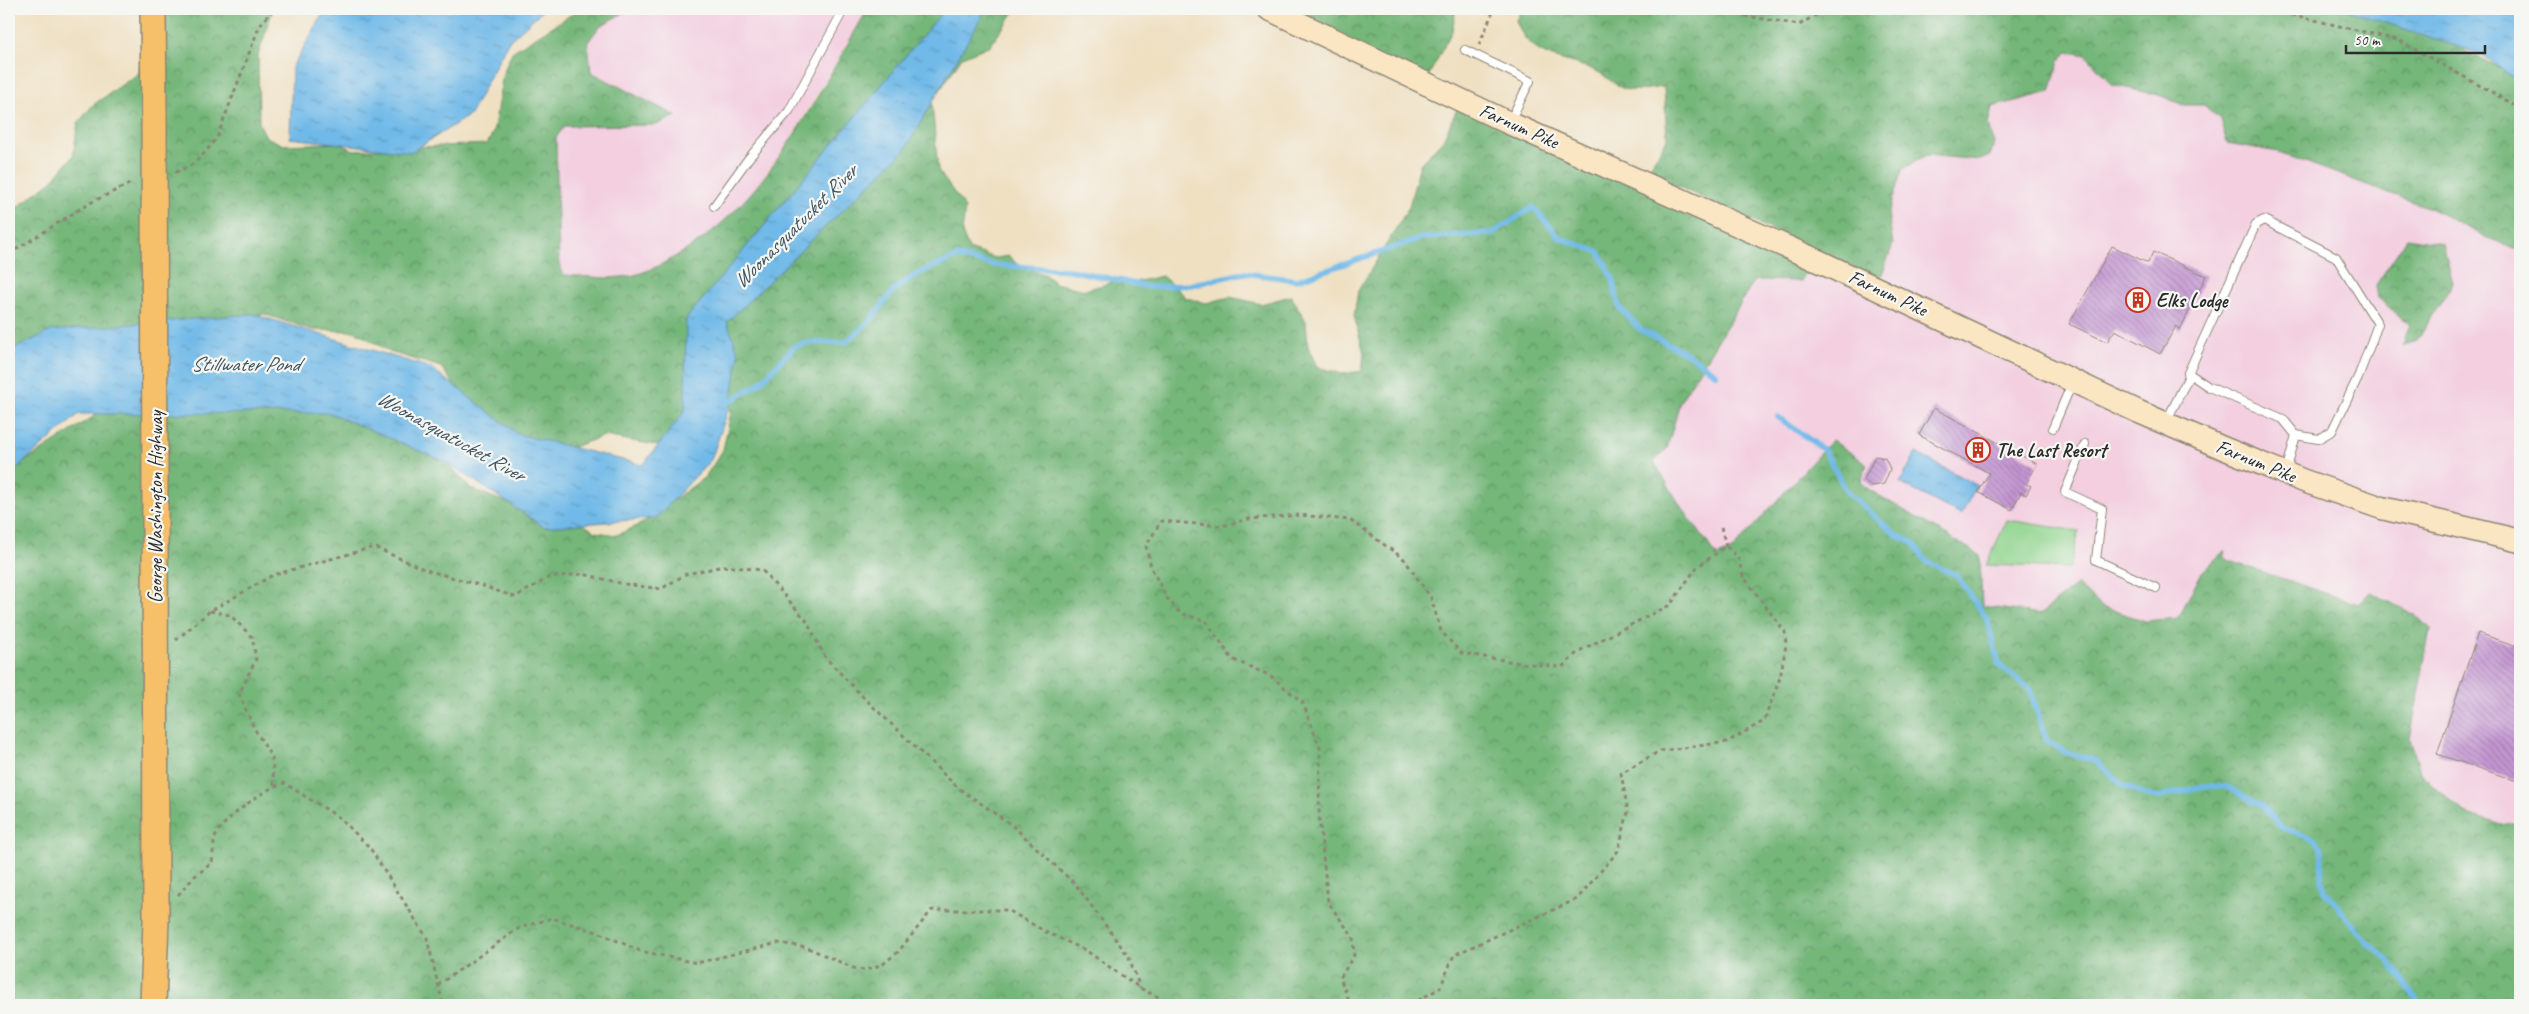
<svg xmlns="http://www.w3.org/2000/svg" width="2529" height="1014" font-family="Caveat,sans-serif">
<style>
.built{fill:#f3cfe0;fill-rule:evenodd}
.forest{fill:url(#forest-crowns);stroke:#507052}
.green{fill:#90d48e;stroke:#5e805c}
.water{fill:url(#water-ripples);stroke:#4e728a}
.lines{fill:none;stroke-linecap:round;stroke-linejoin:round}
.stream{stroke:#70b9e8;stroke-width:5.5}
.building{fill:url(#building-back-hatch)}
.service-casing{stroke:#8d8676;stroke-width:10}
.secondary-casing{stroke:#8d8676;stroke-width:25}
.primary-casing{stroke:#8d8676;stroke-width:28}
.path{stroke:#8d8676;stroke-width:3;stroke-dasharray:4 4;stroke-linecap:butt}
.service{stroke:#fff;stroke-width:8}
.secondary{stroke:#fbe6c4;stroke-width:22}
.primary{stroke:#f6c06b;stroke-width:25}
.primary-bridge-casing{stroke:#8d8676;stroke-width:28;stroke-linecap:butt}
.primary-bridge{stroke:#f6c06b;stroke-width:25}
.labels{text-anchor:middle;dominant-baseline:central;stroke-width:4.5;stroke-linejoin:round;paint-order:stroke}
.street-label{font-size:20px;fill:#2b2b2b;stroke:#f6f6f2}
.poi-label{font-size:20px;font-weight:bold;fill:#2b2b2b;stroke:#f6f6f2;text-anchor:start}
.water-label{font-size:21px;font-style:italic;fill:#405664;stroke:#f6f6f2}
</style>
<defs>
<pattern id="forest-crowns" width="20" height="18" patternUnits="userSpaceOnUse" patternTransform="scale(1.25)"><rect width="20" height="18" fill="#74b679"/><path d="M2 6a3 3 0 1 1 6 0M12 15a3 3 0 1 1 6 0" fill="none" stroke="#5f9463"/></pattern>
<pattern id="water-ripples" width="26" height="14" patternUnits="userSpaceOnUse" patternTransform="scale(1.25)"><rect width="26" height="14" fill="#70b9e8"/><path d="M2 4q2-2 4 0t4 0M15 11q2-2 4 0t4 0" fill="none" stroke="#5c97bc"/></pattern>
<pattern id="building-back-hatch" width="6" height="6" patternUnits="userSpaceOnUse" patternTransform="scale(1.25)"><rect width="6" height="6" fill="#c495d2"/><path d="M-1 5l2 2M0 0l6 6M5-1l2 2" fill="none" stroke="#9f7aab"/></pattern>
</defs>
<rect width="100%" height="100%" fill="#f6f6f2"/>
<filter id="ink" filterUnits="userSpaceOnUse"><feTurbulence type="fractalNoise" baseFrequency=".02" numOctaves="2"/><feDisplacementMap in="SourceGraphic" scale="10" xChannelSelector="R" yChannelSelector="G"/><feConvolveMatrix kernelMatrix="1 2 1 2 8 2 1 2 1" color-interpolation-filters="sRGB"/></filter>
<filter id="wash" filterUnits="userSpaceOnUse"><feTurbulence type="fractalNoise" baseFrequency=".0096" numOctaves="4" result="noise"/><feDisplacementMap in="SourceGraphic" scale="20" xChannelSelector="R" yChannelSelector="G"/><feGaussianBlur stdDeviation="1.12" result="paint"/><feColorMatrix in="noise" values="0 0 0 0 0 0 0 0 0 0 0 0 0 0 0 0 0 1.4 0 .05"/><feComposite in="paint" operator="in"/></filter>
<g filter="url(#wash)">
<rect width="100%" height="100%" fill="#efe0c2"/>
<g class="built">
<path d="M625,9H868L785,148L740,207L696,246L649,271L621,277L564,275L559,263L556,138L564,126L656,125L676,116L591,73L588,42L600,26L622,14Z"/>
<path d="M2068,52L2086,55L2112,85L2159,95L2183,105H2204L2220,119L2228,143L2278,152L2430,208L2485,237L2520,250V822L2501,825L2464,813L2421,774L2410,739L2430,629L2386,599L2371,592L2358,604L2230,561L2224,557L2225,551L2202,572L2178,618L2146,622L2102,607L2077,584L2041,614L1982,606L1980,555L1868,489L1861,482L1867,470L1832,440L1732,550L1717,556L1680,505L1654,462L1667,449L1680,402L1755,280L1801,281L1813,261L1893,244L1888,215L1902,170L1926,155L1979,160L1994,143L1988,124L1992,107L2050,92L2059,61ZM2411,325L2417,341L2402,346V345Z"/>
</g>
<g class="forest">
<path d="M150,9H273L258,56L259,123L266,137L284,145L339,143L354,150L487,144L493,133L503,73L512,52L580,9H625L622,14L600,26L588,42L591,72L676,116L656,125L564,126L556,138L559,263L564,275C582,276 602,279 621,277C639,276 655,268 671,259C766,208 814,99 868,9H1016L991,45L962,57L932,102L938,170L965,208L962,233L969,249L995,258L1009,256L1020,267L1044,274L1055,283L1085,290L1120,280L1135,282L1162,276L1187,298L1206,303L1230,297L1261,304L1291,296L1306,321L1308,347L1317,367L1343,374L1362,371L1364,353L1354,316L1358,291L1409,207L1420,164L1443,140L1462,98L1813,261L1801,281L1755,280L1680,402L1667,449L1654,462L1680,505L1717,556L1732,550L1832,440L1867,464L1861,482L1868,489L1980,555L1982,606L2041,614L2077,584L2102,607L2146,621L2178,618L2202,572L2225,550L2224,557L2230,561L2358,604L2370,592L2417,616L2430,629L2410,739L2421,774L2464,813L2501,825L2520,822V1005H9V472L105,409L208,384L413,424L470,488L517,507L576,520L596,532L617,535L641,524L705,477L723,450L731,412L723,379L676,436L661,446L604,436L573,447L527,450L486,428L441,367L390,352L355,331L313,330L264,314L175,326L9,383V213L52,181L73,156L78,123L93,105L139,73Z"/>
<path d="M1272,9H1456L1452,31L1427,79Z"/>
<path d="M1522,9H1724L1758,15L1768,9H2386L2450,35L2467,52L2520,78V250L2485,237L2430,208L2278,152L2227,143L2220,119L2204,105H2183L2159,95L2112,85L2086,55L2068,52L2059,61L2050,92L1992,107L1988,124L1994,143L1990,156L1979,160L1926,155L1902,170L1888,214L1893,244L1880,280L1647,172L1667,139L1664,87C1653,88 1641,91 1630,90C1620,90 1608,78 1600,73C1567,56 1530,63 1516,20Z"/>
<path d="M2407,238L2443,244L2453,283L2417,341L2402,346L2410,325L2378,298L2376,285Z"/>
</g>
<path class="green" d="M2007,520L2079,531L2070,568L1986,565Z"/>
<g class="water">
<path d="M326,9H544L508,42L470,115L411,152L290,138L292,67Z"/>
<path d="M945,9H986L905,150L727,322L739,354L731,402L711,460L656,518L544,527L448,463L330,413L79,414L9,475V351L51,331L253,314L431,368L518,434L643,465L685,411L686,319Z"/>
<path d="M1764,9H1793L1790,15Z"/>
<path d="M2344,9H2520V82L2480,54Z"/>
<path d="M1916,453L1977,485L1961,515L1900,483Z"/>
</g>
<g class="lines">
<g class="stream">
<path d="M725,404L759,384L795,346L807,343L846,342L869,322L894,290L917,274L957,257L996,265L1070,270L1149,287L1190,285L1244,273L1297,280L1422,238L1493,233L1533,207L1560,238L1599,252L1613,279L1619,307L1641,330L1688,354L1716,374"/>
<path d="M1778,417L1824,450L1847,492L1895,534L1913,543L1927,562L1956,575L1987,619L1999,665L2029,688L2047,741L2065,752L2096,761L2124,786L2146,795L2159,797L2204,786L2227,787L2263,806L2281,827L2315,840L2322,850L2321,880L2326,892L2368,943L2389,961L2420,1005"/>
</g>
</g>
<g id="blocks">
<g class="building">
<path d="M2112,246L2148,263L2153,252L2206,276L2180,330L2176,326L2160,354L2115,330L2107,342L2069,324Z"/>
<path d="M1934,408L2037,464L2026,484L2031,486L2026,495L2021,492L2012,510L1978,492L1989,473L1919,435Z"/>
<path d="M1875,456L1885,458L1890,469L1884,484L1872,486L1864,480Z"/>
<path d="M2478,633L2520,647V782L2437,754Z"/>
</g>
</g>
</g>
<g filter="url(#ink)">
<use href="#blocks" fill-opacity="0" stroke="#8d8676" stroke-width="1"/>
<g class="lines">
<defs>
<g id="service">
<path d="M1465,50L1530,81L1510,121"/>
<path d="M714,206L748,159L789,111L844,9"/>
<path d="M2166,422L2190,374"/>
<path d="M2053,428L2072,383"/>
<path d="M2085,444L2065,492L2102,509L2096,560L2156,588"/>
<path d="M2286,471L2296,435L2318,439L2332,431L2359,375L2378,324L2336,257L2264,220L2256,224L2188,373L2209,387L2283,419L2296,435"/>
</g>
<path id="secondary" d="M1269,9L1509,123L1816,260L2139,412L2223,448L2304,481L2382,508L2520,541"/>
<g id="primary">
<path d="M153,9L154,113"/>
<path d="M153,1005L156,920L155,510"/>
</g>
</defs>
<use href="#service" class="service-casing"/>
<use href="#secondary" class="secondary-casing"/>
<use href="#primary" class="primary-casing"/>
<g class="path">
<path d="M1705,9L1799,25L1826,9"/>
<path d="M2268,9L2398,40L2520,108"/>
<path d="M1479,45L1494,9"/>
<path d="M175,172C196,166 207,152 218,135L259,27L273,9"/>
<path d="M9,254L88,204L133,182"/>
<path d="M1721,527L1726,546"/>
<path d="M210,611L230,615L252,637L256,659L239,694L254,728L272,758L274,785"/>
<path d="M176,640L210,611L273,575L374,547L426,570L483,586L515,597L550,577L583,574L624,584L661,589L686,574L724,566L762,570L806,620L825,657L860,694L957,787L1012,825L1076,885L1129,957L1140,988"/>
<path d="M178,895L195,876L212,863C213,854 213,843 216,835C222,820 268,786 284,783L340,818L370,848L427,938L443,1005"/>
<path d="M438,985L519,928L552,918L600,933L640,951L697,963L778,943L806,947L856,969L866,970L883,964L898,952L932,910H1008L1046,932L1085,950L1140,988L1175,1005"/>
<path d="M1354,1005L1349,1001L1340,978L1354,955L1353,937L1328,902L1319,817L1320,748L1303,703L1271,676L1232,659L1206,621L1180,613L1166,597L1151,567L1146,546L1161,521L1222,526L1248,519L1299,515L1350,520L1404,559L1431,598L1441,631L1461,653L1520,663L1562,667L1579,651L1670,605L1697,567L1726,546L1738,557L1743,576L1785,632L1786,645L1780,678L1764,721L1727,742L1660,751L1621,773L1628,812L1618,851L1577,899L1454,955L1440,988L1410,1005"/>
</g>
<use href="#service" class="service"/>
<use href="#secondary" class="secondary"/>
<use href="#primary" class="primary"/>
<defs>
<path id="primary-bridge" d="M154,113L155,510"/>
</defs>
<use href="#primary-bridge" class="primary-bridge-casing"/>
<use href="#primary-bridge" class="primary-bridge"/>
</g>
</g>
<defs>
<symbol id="building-ring" viewBox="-11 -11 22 22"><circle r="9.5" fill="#f6f6f2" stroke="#c8321e" stroke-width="1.5"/><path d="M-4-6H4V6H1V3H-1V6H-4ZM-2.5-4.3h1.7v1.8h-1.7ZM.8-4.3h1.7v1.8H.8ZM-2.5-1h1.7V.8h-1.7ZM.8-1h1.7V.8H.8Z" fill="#c8321e"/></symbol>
</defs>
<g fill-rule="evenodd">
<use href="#building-ring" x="2124" y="286" width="28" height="28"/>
<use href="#building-ring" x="1964" y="436" width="28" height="28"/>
</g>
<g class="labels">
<g class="street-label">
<text transform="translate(1519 126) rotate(24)">Farnum Pike</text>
<text transform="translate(1888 293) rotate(25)">Farnum Pike</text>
<text transform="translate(2256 461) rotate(22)">Farnum Pike</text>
<text transform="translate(155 507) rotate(-90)">George Washington Highway</text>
</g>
<g class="poi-label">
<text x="2156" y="300">Elks Lodge</text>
<text x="1996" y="450">The Last Resort</text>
</g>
<g class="water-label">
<text transform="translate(795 226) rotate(-45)">Woonasquatucket River</text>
<text x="245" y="364">Stillwater Pond</text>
<text transform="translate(451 436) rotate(29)">Woonasquatucket River</text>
</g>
</g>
<rect width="2529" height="1014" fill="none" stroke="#f6f6f2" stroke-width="30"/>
<path d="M2346 45v8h139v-8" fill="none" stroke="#2b2b2b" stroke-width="2.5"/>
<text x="2354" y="45" font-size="15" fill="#2b2b2b" stroke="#f6f6f2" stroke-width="4" paint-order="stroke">50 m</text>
</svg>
